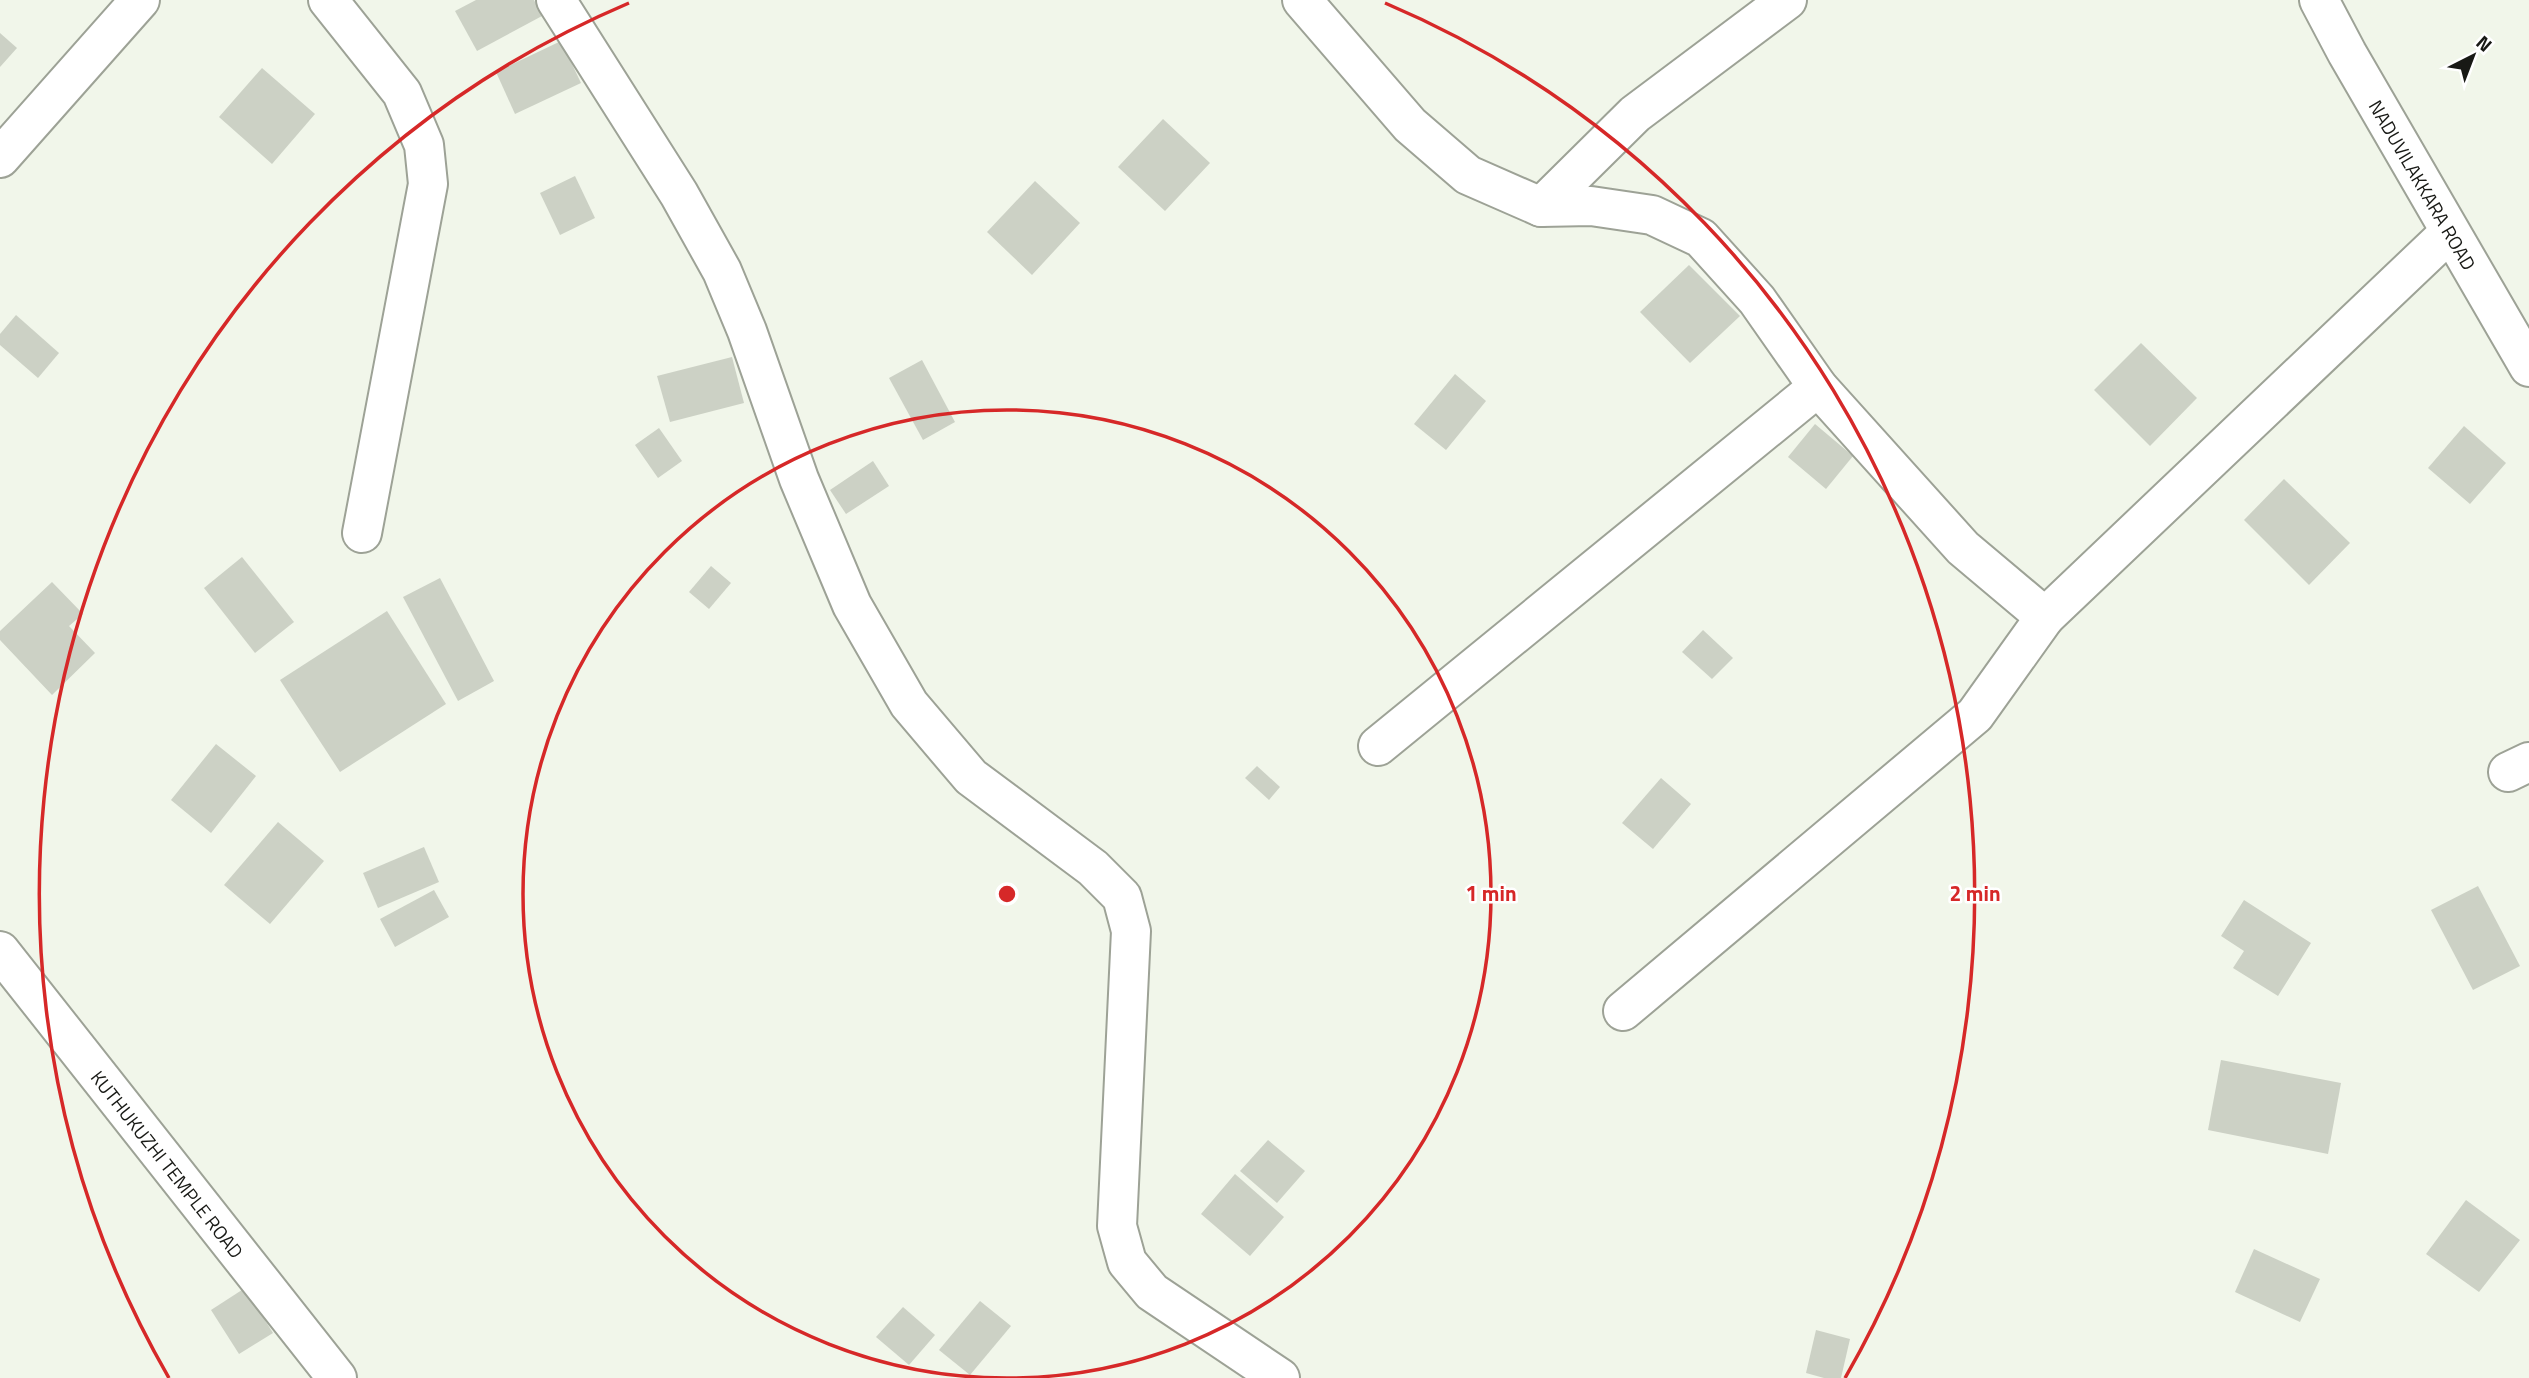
<svg xmlns="http://www.w3.org/2000/svg" width="2529" height="1378" font-family="'Titillium Web',sans-serif">
<style>
.building{fill:#ccd1c5}
.lines{fill:none;stroke-linecap:round;stroke-linejoin:round}
.minor-casing{stroke:#9da296;stroke-width:42}
.minor{stroke:#fff;stroke-width:38}
.ring{fill:none;stroke:#d62828;stroke-width:3.5}
.labels{text-anchor:middle;dominant-baseline:central;stroke-width:5;stroke-linejoin:round;paint-order:stroke}
.street-label{font-size:19px;fill:#181915;stroke:#fff}
.centre{fill:#d62828;stroke:#fff;stroke-width:3.5}
.ring-label{font-size:21px;text-anchor:middle;font-weight:bold;fill:#d62828;stroke:#fff;stroke-width:5;stroke-linejoin:round;paint-order:stroke}
</style>
<rect width="100%" height="100%" fill="#f1f6ea"/>
<g class="building">
<path d="M476,0H534L542,16L477,51L455,11Z"/>
<path d="M0,33L17,48L0,67Z"/>
<path d="M561,41L581,83L515,114L496,72Z"/>
<path d="M262,68L315,114L272,164L219,117Z"/>
<path d="M1163,119L1210,163L1165,211L1118,167Z"/>
<path d="M575,176L595,218L560,235L540,193Z"/>
<path d="M1035,181L1080,223L1032,275L987,232Z"/>
<path d="M1689,265L1740,316L1690,363L1640,312Z"/>
<path d="M16,315L59,353L38,378L0,345V334Z"/>
<path d="M2141,343L2197,398L2150,446L2094,390Z"/>
<path d="M732,357L744,403L670,422L657,376Z"/>
<path d="M922,360L955,422L923,440L889,378Z"/>
<path d="M1455,374L1486,401L1446,450L1414,424Z"/>
<path d="M1815,424L1853,456L1826,489L1788,457Z"/>
<path d="M2464,426L2506,463L2470,504L2428,468Z"/>
<path d="M659,428L682,461L658,478L635,445Z"/>
<path d="M873,461L889,486L846,514L830,490Z"/>
<path d="M2284,479L2350,543L2309,585L2244,520Z"/>
<path d="M242,557L294,622L255,653L204,588Z"/>
<path d="M711,566L731,583L709,609L689,592Z"/>
<path d="M440,578L494,681L458,701L403,597Z"/>
<path d="M52,582L83,614L69,626L95,653L52,695L0,640V631Z"/>
<path d="M387,611L446,704L340,772L280,680Z"/>
<path d="M1703,630L1733,658L1712,679L1682,652Z"/>
<path d="M216,744L256,776L211,833L171,800Z"/>
<path d="M1257,766L1280,787L1269,800L1245,778Z"/>
<path d="M1661,778L1691,804L1653,849L1622,823Z"/>
<path d="M278,822L324,861L270,924L224,885Z"/>
<path d="M424,847L439,882L378,908L363,873Z"/>
<path d="M2478,886L2520,966L2473,990L2431,910Z"/>
<path d="M434,890L449,917L395,947L380,919Z"/>
<path d="M2244,900L2311,943L2278,996L2233,968L2244,951L2221,936Z"/>
<path d="M2221,1060L2341,1083L2328,1154L2208,1130Z"/>
<path d="M1268,1140L1305,1171L1277,1203L1240,1171Z"/>
<path d="M1235,1174L1284,1217L1250,1256L1201,1214Z"/>
<path d="M2466,1200L2520,1240L2479,1292L2426,1254Z"/>
<path d="M2254,1249L2320,1279L2300,1322L2235,1292Z"/>
<path d="M245,1288L273,1333L239,1354L211,1310Z"/>
<path d="M980,1301L1011,1326L970,1375L939,1350Z"/>
<path d="M903,1307L935,1335L909,1365L876,1337Z"/>
<path d="M1816,1330L1850,1339L1841,1378H1824L1806,1373Z"/>
</g>
<g class="lines">
<defs>
<g id="minor">
<path d="M328,0L402,93L424,145L428,184L362,533"/>
<path d="M556,0L679,194L722,271L747,331L799,479L852,605L909,704L971,777L1093,868L1122,897L1131,931L1117,1226L1127,1262L1152,1292L1280,1378"/>
<path d="M1302,0L1410,125L1468,175L1541,207L1591,206L1652,215L1701,238L1757,300L1818,387L1963,548L2045,617L1975,715L1623,1011"/>
<path id="s1" d="M2319,0L2347,53L2529,367"/>
<path d="M0,158L140,0"/>
<path d="M1541,207L1635,114L1787,0"/>
<path d="M2045,617L2450,232"/>
<path d="M1378,746L1818,387"/>
<path d="M2508,772L2529,762"/>
<path id="s2" d="M0,951L337,1378"/>
</g>
</defs>
<use href="#minor" class="minor-casing"/>
<use href="#minor" class="minor"/>
</g>
<g class="ring">
<circle cx="1007" cy="894" r="484"/>
<path d="M169 1378A968 968 0 0 1 629 3M1385 3A968 968 0 0 1 1845 1378"/>
</g>
<g class="labels">
<g class="street-label">
<text stroke="none"><textPath href="#s1" startOffset="212">NADUVILAKKARA ROAD</textPath></text>
<text stroke="none"><textPath href="#s2" startOffset="271">KUTHUKUZHI TEMPLE ROAD</textPath></text>
</g>
</g>
<circle cx="1007" cy="894" r="10" class="centre"/>
<g class="ring-label">
<text x="1491" y="901">1 min</text>
<text x="1975" y="901">2 min</text>
</g>
<g transform="translate(2473 56) rotate(42)" stroke="#ffffff" stroke-width="5" paint-order="stroke">
<path d="M0-5L12 26L0 18L-12 26Z" fill="#181915"/>
<text y="-10" font-size="19" font-weight="bold" text-anchor="middle" fill="#181915">N</text>
</g>
</svg>
